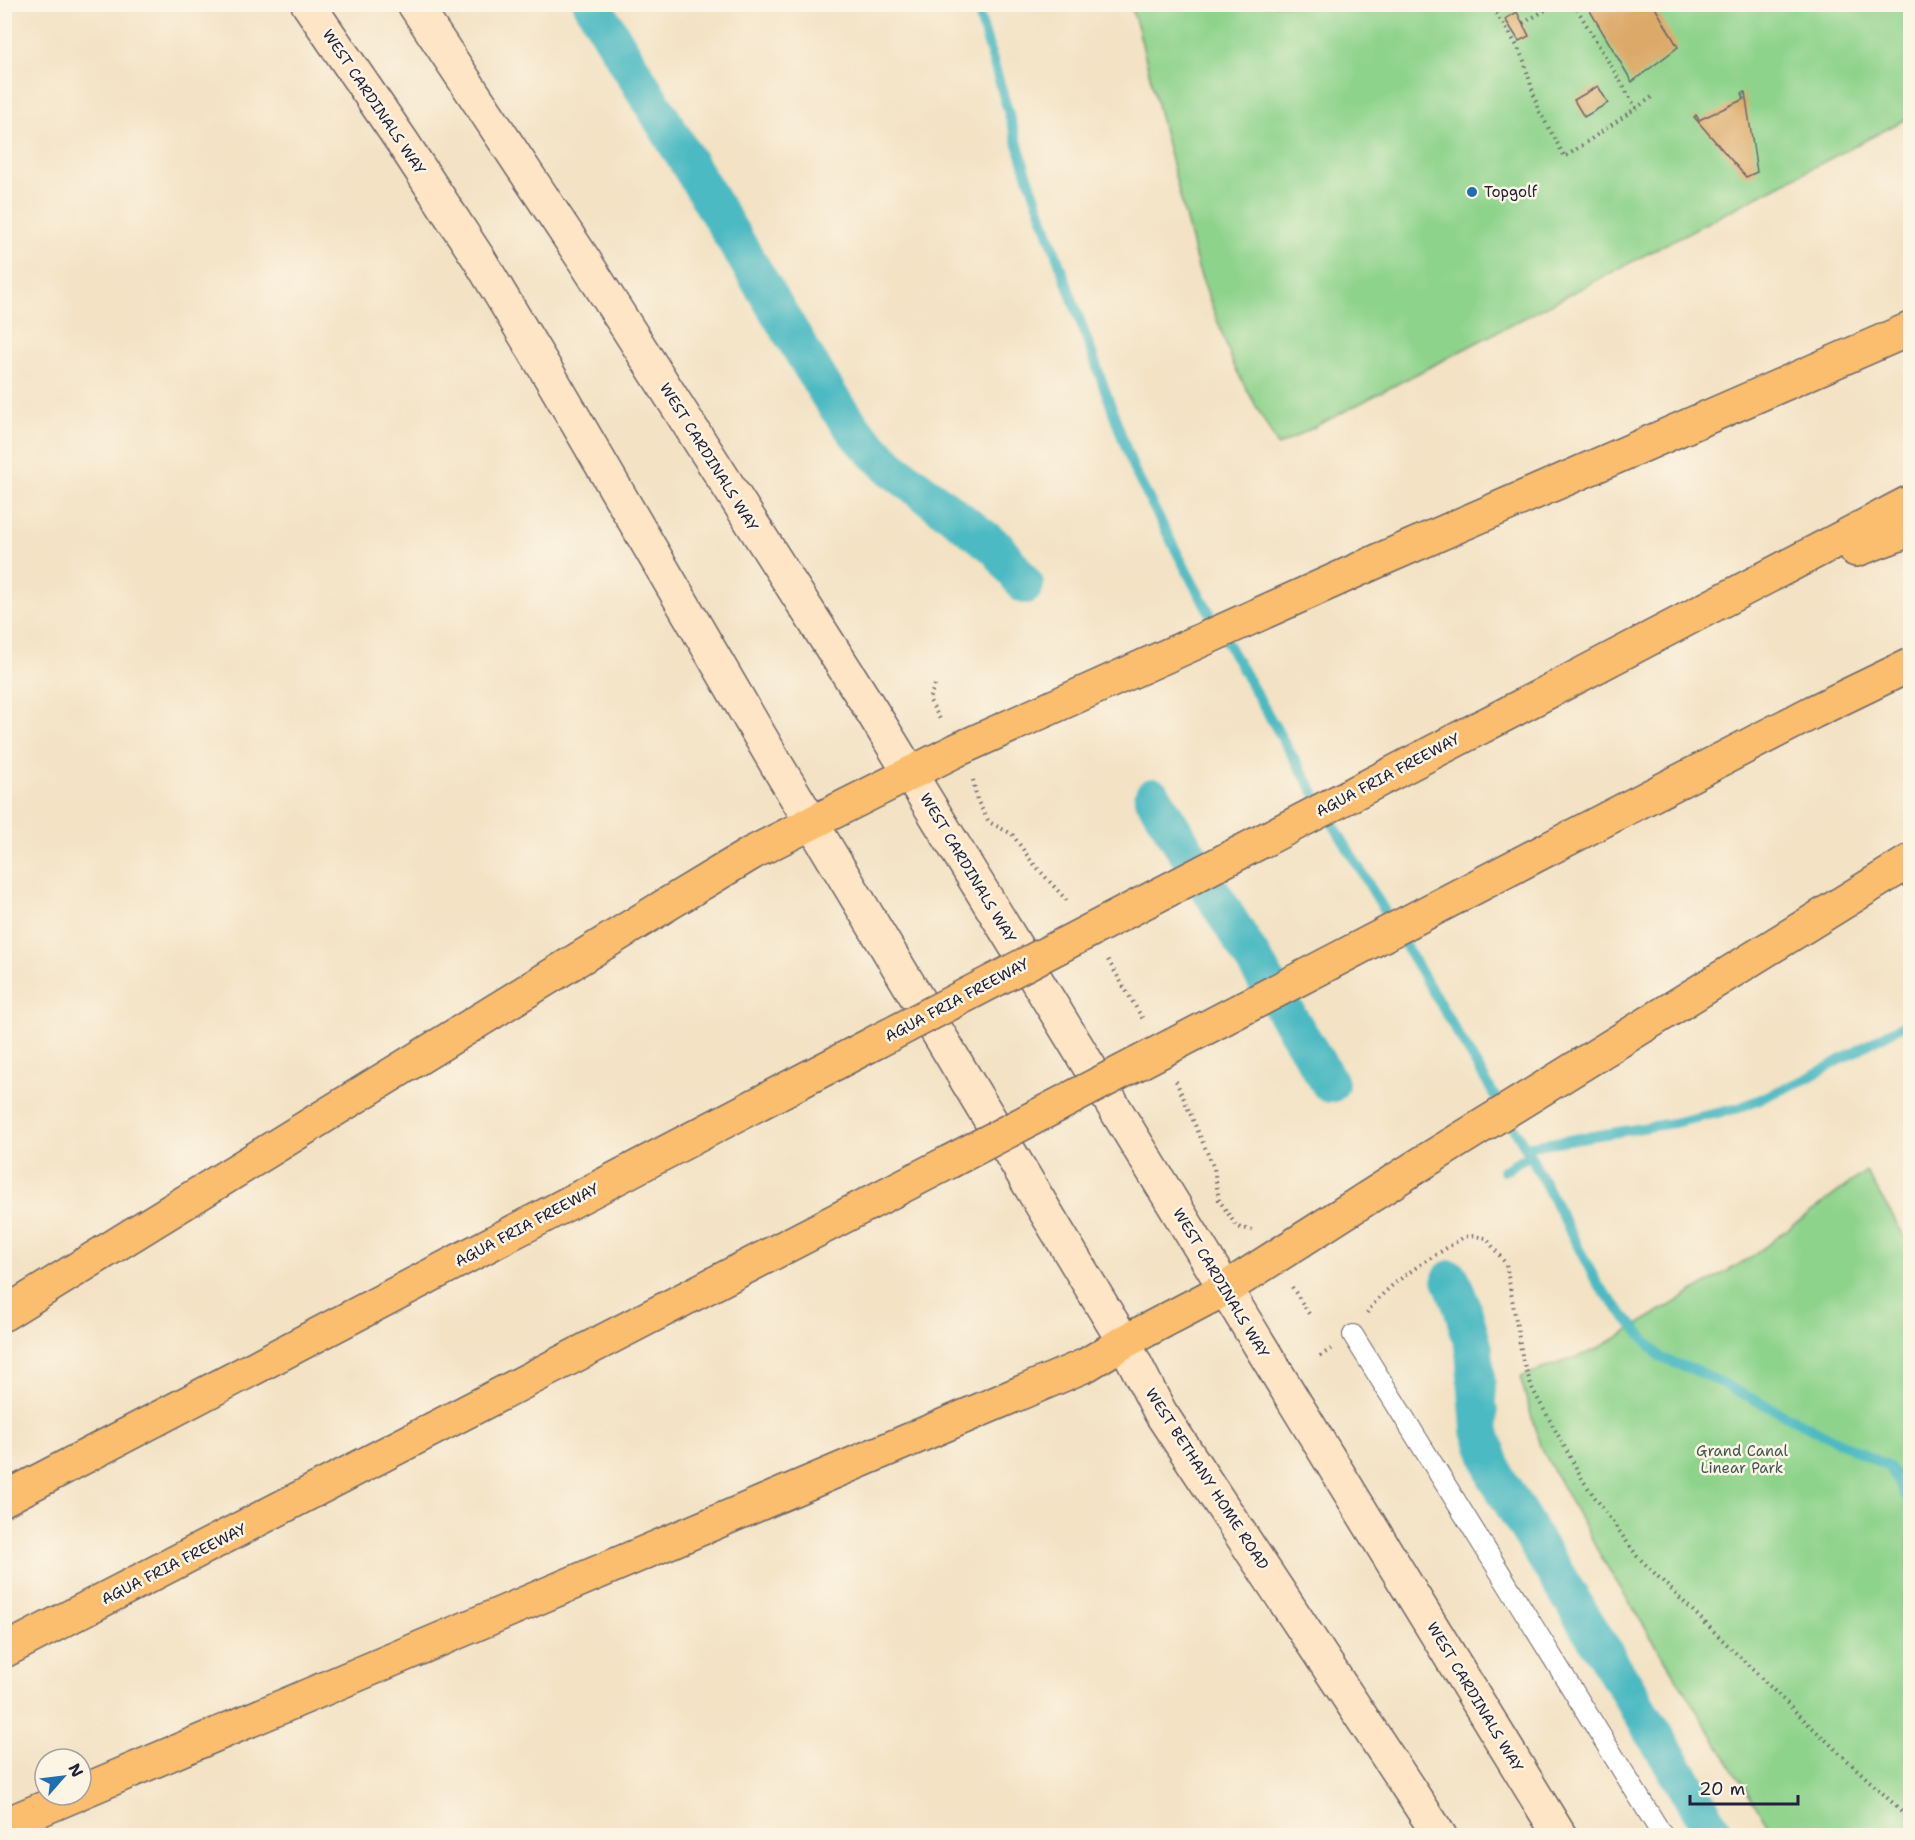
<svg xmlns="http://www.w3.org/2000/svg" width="1915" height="1840" font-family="'Shantell Sans',sans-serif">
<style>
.green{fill:#8ed38c;stroke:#587a64;stroke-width:1.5}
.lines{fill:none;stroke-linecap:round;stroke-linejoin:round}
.stream{stroke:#4bbac2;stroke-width:10}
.canal{stroke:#4bbac2;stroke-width:38}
.building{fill:#dca968}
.service-casing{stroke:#6b656b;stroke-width:22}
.secondary-casing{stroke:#6b656b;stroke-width:36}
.motorway-casing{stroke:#6b656b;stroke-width:36}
.path{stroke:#6b656b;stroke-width:4;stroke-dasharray:1.5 4.5;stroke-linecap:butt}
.service{stroke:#fff;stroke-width:20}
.secondary{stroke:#fde5c5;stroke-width:33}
.motorway{stroke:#fabe6e;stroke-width:33}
.motorway-bridge-casing{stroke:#6b656b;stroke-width:36;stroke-linecap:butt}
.motorway-bridge{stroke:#fabe6e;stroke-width:33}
.poi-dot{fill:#1f6fb2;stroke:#fcf5e5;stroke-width:2}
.labels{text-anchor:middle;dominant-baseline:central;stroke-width:5;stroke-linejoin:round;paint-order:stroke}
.street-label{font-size:15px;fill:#22223b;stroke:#fcf5e5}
.poi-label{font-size:15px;fill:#22223b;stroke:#fcf5e5;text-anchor:start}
.park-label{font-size:15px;fill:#425753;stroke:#fcf5e5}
</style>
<rect width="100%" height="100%" fill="#fcf5e5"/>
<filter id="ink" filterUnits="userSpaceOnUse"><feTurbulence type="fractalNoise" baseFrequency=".0167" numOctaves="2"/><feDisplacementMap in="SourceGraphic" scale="12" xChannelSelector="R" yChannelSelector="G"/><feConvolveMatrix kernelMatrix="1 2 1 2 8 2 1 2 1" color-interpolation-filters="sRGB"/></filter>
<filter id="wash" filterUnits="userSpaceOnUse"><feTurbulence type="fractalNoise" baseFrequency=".008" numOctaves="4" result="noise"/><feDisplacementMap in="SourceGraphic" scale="24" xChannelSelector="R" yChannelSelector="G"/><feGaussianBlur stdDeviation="1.35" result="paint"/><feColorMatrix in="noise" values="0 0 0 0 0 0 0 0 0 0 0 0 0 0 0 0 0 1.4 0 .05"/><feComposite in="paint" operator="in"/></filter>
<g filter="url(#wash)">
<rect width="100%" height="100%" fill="#f3e2c4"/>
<g class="green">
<path d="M1130,5H1910V117L1278,446L1234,366L1198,268L1138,28Z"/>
<path d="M1866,1171L1910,1246V1835H1774L1603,1560L1540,1446L1520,1377L1596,1350L1751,1257Z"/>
</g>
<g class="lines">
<g class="stream">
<path d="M976,4L1026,171L1134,470L1195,587L1283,740L1530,1155L1598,1285L1661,1358L1699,1372L1889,1467L1910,1503"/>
<path d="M1525,1147L1673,1123L1739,1108L1806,1079L1910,1021"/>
<path d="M1503,1171L1530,1155"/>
<path d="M1894,1475L1910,1474"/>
</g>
<g class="canal">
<path d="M592,4L831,399L859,436L891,468L997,548L1025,585"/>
<path d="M1153,797L1330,1084"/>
<path d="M1451,1279L1463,1310L1474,1349L1480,1430L1496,1477L1717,1836"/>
</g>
</g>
<g id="blocks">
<g class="building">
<path d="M1586,4H1653L1678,47L1632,82Z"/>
<path d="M1517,12L1529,36L1519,41L1505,19Z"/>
<path d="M1598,86L1608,103L1584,117L1574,100Z"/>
<path d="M1745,92L1757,172L1746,177L1694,117L1696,115L1699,120L1744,99L1742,93Z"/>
</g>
</g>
</g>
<g filter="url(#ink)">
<use href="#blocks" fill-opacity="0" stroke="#6b656b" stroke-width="1.5"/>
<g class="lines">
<defs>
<path id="service" d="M1353,1335L1663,1836"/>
<g id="secondary">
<path d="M308,4L403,143L479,259L555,385L778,767L1124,1342L1160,1412L1440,1836"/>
<path d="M414,4L584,260L873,713L1560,1836"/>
</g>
<g id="motorway">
<path d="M1856,550L1910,530"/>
<path d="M1485,725L1910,502"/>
<path d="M1550,848L1813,712L1910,665"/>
<path d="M4,1314L666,905L752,853L957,750L1382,559L1910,329"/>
<path d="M4,1499L876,1042"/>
<path d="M4,1651L949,1162"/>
<path d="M81,1792L1086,1365L1124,1342L1225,1289L1419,1165L1910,861"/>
<path d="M4,1825L75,1795"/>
</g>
</defs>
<use href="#service" class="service-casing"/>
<use href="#secondary" class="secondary-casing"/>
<use href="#motorway" class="motorway-casing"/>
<g class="path">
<path d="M1489,4L1505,26L1517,46L1524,61L1538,109L1565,157L1655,95"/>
<path d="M1547,4L1549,8L1555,4"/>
<path d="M1574,4L1636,108"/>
<path d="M1523,23L1549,8"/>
<path d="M935,685L929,699L941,721"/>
<path d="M973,780L977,800L989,822L1012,834L1032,862L1068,902"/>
<path d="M1108,960L1144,1021"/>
<path d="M1176,1081L1214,1168L1219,1200L1237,1227L1252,1230"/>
<path d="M1292,1287L1311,1317"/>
<path d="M1367,1313C1388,1281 1432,1258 1464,1237L1474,1236L1486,1238L1506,1264L1523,1361L1533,1390L1584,1482L1637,1556L1802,1718L1910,1819"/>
<path d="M1320,1356L1331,1349"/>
</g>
<use href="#service" class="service"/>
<use href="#secondary" class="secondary"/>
<use href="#motorway" class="motorway"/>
<defs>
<g id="motorway-bridge">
<path d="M876,1042L1485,725"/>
<path d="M949,1162L1550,848"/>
</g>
</defs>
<use href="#motorway-bridge" class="motorway-bridge-casing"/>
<use href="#motorway-bridge" class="motorway-bridge"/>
</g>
</g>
<circle class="poi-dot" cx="1472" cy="192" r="6"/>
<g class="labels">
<g class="street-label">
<text transform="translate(374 102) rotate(56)">WEST CARDINALS WAY</text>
<text transform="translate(709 457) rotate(58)">WEST CARDINALS WAY</text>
<text transform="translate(1388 775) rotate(-28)">AGUA FRIA FREEWAY</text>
<text transform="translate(968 868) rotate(59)">WEST CARDINALS WAY</text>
<text transform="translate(957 1000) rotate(-28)">AGUA FRIA FREEWAY</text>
<text transform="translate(527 1225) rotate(-28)">AGUA FRIA FREEWAY</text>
<text transform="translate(1221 1283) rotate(59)">WEST CARDINALS WAY</text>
<text transform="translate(1207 1479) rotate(57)">WEST BETHANY HOME ROAD</text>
<text transform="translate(174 1564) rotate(-27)">AGUA FRIA FREEWAY</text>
<text transform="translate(1475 1697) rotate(59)">WEST CARDINALS WAY</text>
</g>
<g class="poi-label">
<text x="1484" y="192">Topgolf</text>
</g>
<g class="park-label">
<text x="1742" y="1451">Grand Canal<tspan x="1742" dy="17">Linear Park</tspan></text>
</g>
</g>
<rect width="1915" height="1840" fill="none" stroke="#fcf5e5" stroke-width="24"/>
<g transform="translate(63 1777) rotate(62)"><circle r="28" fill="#fcf5e5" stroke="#a5a1a1" stroke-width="1.5"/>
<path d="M0-4.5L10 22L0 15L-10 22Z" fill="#1f6fb2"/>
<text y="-9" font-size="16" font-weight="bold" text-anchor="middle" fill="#22223b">N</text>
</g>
<path d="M1690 1795v9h108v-9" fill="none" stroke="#22223b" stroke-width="3"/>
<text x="1699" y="1795" font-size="18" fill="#22223b" stroke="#fcf5e5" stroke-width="4.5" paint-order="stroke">20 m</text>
</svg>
